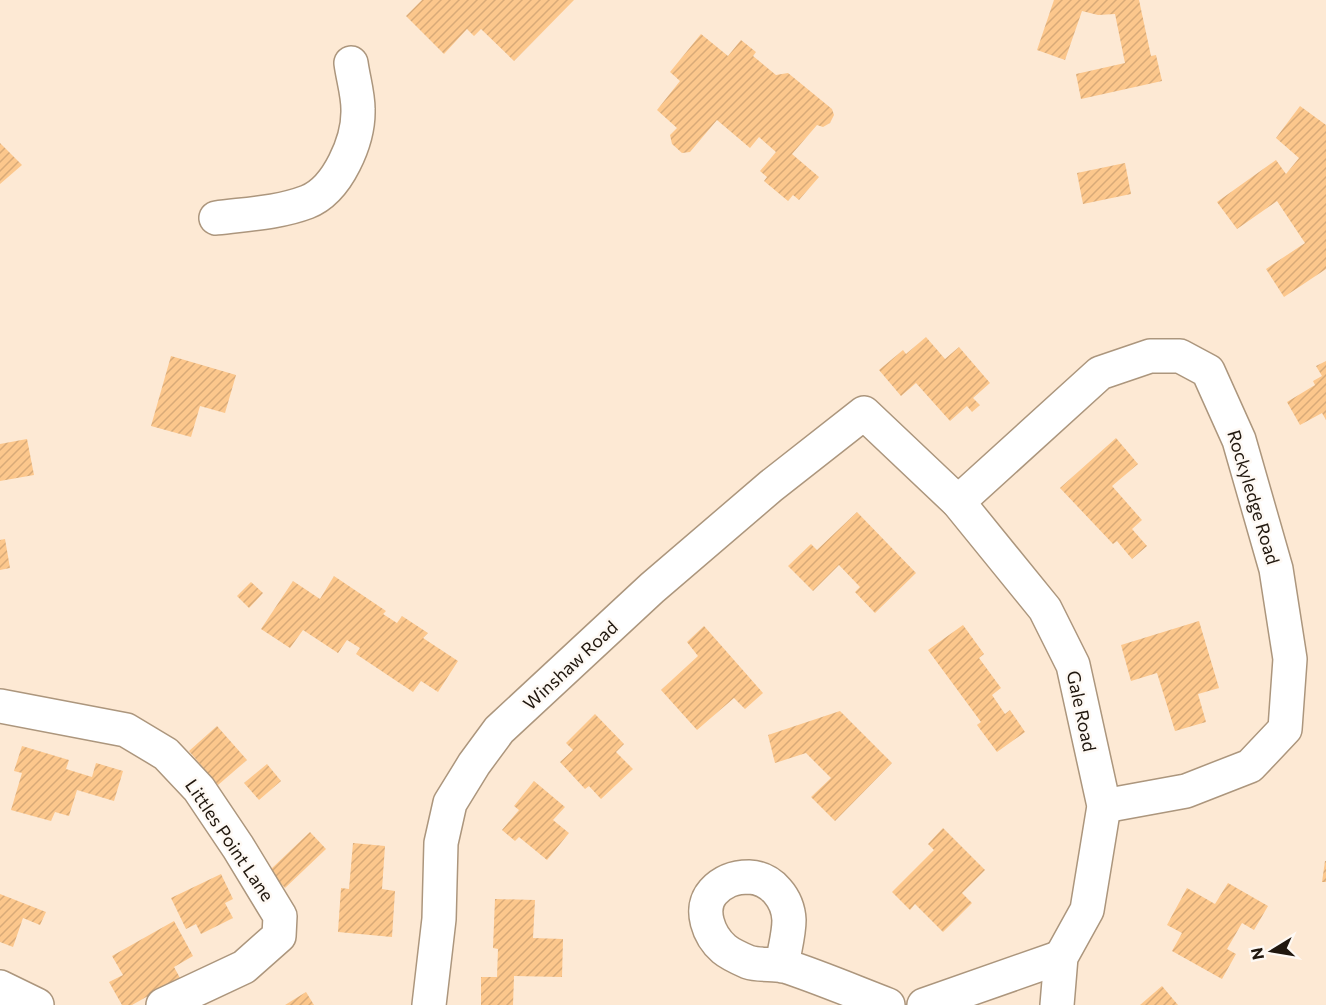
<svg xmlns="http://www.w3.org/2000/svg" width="1326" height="1005" font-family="Commissioner,sans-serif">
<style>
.building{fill:url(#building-hatch)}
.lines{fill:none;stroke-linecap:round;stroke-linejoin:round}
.minor-casing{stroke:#ac967d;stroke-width:36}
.minor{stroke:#fff;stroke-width:33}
.labels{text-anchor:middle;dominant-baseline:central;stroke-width:5;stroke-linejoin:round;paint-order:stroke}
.street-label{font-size:18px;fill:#20170e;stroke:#fef9f4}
</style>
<defs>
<pattern id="building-hatch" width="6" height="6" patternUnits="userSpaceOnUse" patternTransform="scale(1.5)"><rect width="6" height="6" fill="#fcc78c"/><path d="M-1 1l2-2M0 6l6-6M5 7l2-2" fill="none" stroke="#d8aa78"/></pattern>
</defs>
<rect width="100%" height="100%" fill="#fde9d4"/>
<g class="building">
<path d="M422,0H574L514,61L481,29L474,36L467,29L444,54L406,16Z"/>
<path d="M1054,0H1139L1151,56L1156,55L1162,81L1081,99L1076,74L1125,63L1115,14L1098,15L1082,11L1065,60L1037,50Z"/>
<path d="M701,34L728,56L741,40L756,52L753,56L776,75L788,73L832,109L834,115L830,123L823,127L817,125L792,154L819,177L799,200L793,195L788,201L764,181L767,177L760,171L776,152L759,137L750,148L717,120L690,152L682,153L672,144L670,135L677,128L657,110L680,81L670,72Z"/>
<path d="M1300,106L1326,125V269L1284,297L1266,269L1305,243L1277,201L1237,229L1217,202L1276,160L1286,174L1299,158L1276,138Z"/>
<path d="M0,143L22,165L0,184Z"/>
<path d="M1125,163L1131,194L1083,204L1077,173Z"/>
<path d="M926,337L945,359L959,347L990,383L973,398L980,405L972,412L967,406L950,421L916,383L901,396L879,370L903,350L906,354Z"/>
<path d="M171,356L236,375L225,413L200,406L191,437L151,426Z"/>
<path d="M1326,361V420L1322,413L1300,425L1287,402L1315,385L1313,381L1322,376L1316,366Z"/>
<path d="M1116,438L1138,464L1112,486L1142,520L1132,529L1147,546L1132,559L1117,541L1113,544L1060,488Z"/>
<path d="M27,439L34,475L0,481V444Z"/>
<path d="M857,512L916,573L875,613L855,592L860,587L839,565L813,591L788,566L811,544L817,550Z"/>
<path d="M5,539L10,568L0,570V540Z"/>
<path d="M334,576L386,611L383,614L397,623L402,616L428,633L423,638L458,661L438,692L421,681L413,692L356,654L360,648L347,640L338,653L303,630L290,648L261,629L293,581L320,599Z"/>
<path d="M251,582L263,593L249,608L237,596Z"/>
<path d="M1199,621L1219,688L1198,694L1206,722L1175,731L1157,673L1131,681L1121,645Z"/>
<path d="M963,625L984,654L979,658L1001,688L992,695L1005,714L1010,710L1025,732L997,752L977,725L981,722L928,650Z"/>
<path d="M704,626L763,693L745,709L734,698L697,730L661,690L698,656L687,642Z"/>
<path d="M840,711L892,763L835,821L811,797L831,778L806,753L775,763L768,735Z"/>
<path d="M595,714L624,744L616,752L633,769L601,799L589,786L585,789L560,762L573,750L566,743Z"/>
<path d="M217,726L247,760L218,785L189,751Z"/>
<path d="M22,746L69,760L66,769L92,777L96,763L123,771L114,801L77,790L69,816L55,812L51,821L11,810L22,773L14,771Z"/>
<path d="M267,764L281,781L259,800L244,783Z"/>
<path d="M534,781L565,807L553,820L569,833L547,860L519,837L515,841L502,830L519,810L514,806Z"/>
<path d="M943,828L985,870L962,893L972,903L943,932L915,904L910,910L892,892L934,850L928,844Z"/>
<path d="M310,832L326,849L285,888L269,871Z"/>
<path d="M353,843L385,846L382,889L395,891L392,937L338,932L341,888L349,889Z"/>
<path d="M1325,861H1326V882H1322Z"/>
<path d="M221,874L233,899L225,903L233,918L201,934L196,924L186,929L171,898Z"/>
<path d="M1228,883L1268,906L1254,930L1242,923L1227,949L1236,954L1222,979L1172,951L1182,933L1167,925L1187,888L1215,904Z"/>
<path d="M0,894L46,912L40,925L23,918L13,947L0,942Z"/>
<path d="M495,899L535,900L533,938L563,939L562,977L514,976L513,1005H481V977H497L498,949L493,948Z"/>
<path d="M174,921L193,956L174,967L180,978L132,1005H122L109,982L123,975L112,956Z"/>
<path d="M1162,986L1178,1005H1140Z"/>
<path d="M306,992L314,1005H285Z"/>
</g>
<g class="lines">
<defs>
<g id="minor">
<path d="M216,218C246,214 278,213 307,202C338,190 359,140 358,109C358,94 353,78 351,63"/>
<path d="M958,502L1100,373L1150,356H1180L1208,371L1239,440L1276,569L1290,659L1285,729L1250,766L1186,791L1104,806"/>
<path d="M0,706L126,730L166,754L199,789L238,847L280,916L279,936L244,967L163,1005"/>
<path d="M782,966C784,951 789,935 789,920C788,899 772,878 749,877C734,877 723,881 713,892C698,909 709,936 724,949C730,954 741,959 748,962C760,966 773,963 785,966C819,977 854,992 888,1005"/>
<path d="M0,987L37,1005"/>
<path d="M429,1005L439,919L441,843L450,803L474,764L499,730L652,588L771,486L864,413L958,502L1045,609L1073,665L1104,806L1087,910L1061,957L1057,1005"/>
<path d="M924,1005L1061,957"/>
</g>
</defs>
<use href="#minor" class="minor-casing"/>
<use href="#minor" class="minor"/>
</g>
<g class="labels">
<g class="street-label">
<text transform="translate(1254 497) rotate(73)">Rockyledge Road</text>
<text transform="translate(570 665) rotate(-43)">Winshaw Road</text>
<text transform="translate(1082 711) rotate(78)">Gale Road</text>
<text transform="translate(230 840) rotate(56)">Littles Point Lane</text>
</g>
</g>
<g transform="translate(1272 951) rotate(259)" stroke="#fef9f4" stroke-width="4.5" paint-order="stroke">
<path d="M0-4.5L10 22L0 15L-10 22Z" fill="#20170e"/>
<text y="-9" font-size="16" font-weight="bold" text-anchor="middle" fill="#20170e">N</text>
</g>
</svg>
